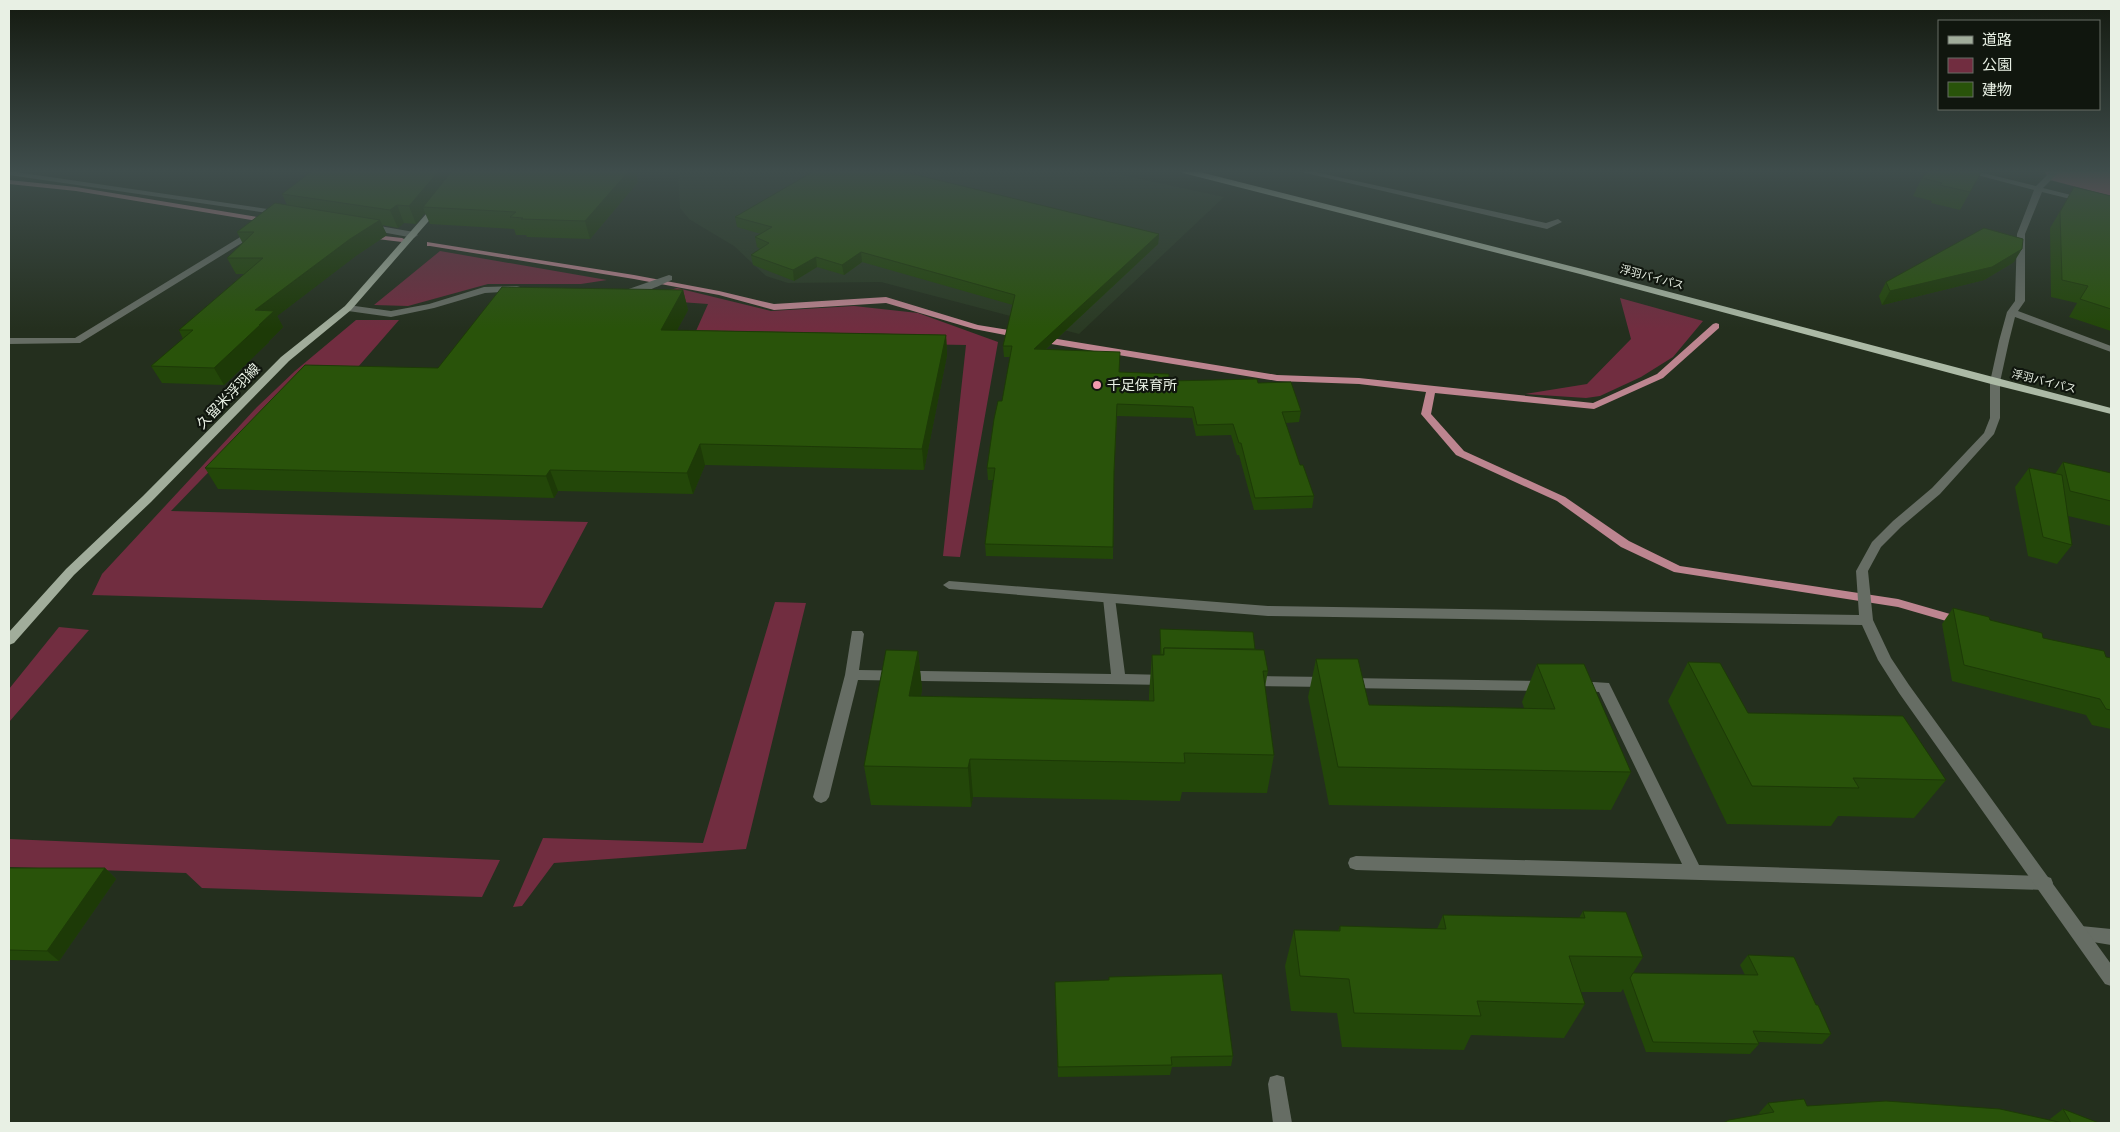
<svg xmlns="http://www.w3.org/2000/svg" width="2120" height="1132" font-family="Helvetica,'Noto Sans JP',sans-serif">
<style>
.built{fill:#2a3a23}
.green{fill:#712d40}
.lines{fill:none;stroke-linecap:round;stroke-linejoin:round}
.stream{fill:#bd8590;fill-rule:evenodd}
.river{fill:#aa576c;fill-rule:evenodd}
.minor{fill:#666d64;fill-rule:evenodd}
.tertiary{fill:#666d64;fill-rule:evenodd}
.primary{fill:#a1ad9b;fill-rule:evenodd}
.trunk{fill:#acbaa6;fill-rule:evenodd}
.wall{fill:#234709}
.shaded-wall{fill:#1d3a07}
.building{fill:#29530a;stroke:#1d3a07}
.poi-dot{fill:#f29aae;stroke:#10160e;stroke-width:2}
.labels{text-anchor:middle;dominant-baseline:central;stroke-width:4.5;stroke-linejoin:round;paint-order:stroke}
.far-street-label{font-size:11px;fill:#e8f0e4;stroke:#10160e}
.poi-label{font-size:14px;fill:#e8f0e4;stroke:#10160e;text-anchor:start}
.street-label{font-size:14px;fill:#e8f0e4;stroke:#10160e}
</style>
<rect width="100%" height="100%" fill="#242f1e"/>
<path class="built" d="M678,171H1104L1224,197L1079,334L881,282L788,283L766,276L734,246L689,219L680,208Z"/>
<g class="green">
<path d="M440,251L607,280L581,284H488L408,306L374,305Z"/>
<path d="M677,288L771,311L854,306L918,313L998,342L960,557L943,556L966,345L692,340L708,304L638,299Z"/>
<path d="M1620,298L1703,321L1673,357L1641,377L1600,396L1586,398L1525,394L1587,384L1631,339Z"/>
<path d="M356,320H399L358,367L312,365L171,511L588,522L542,608L92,595L102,574L257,407L295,371Z"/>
<path d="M775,602L806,603L746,849L554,863L522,906L513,907L543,838L703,843Z"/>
<path d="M59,627L89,630L9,722V689Z"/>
<path d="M9,839L500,860L482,897L202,888L186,873L9,867Z"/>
</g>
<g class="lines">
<g class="stream">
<path d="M9,180L76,187L269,219L273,221L269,223L76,191L9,184Z"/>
<path d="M366,234L402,238L406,240L402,242L369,238H366Z"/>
<path d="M427,242L634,275L719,291L774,304L886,297L978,325L1021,332L1025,335L1021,338L974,329L886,303L774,310L719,295L634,279L430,246H427Z"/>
<path d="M1716,323L1719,324V328L1663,378L1594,409L1435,393L1431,414L1464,451L1565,497L1629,541L1680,566L1898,599L1964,618L1966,621L1964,624L1960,625L1898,607L1674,572L1621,547L1557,501L1456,455L1421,414L1426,392L1359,384L1277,381L1039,342L1035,339L1039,336L1277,375L1359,378L1593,403L1657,374L1713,324Z"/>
</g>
<path class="river" d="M2044,171H2111V196L2050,180Z"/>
<g class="minor">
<path d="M9,171L281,211L285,213L281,215L9,175Z"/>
<path d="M1297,171H1311L1546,223L1558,219L1562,222L1547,229Z"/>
<path d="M1962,171H1975L2036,186L2051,171H2060L2043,188L2111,205V209L2042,192L2025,234V301L2018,311L2111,346V352L2015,317L2009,341L2004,344L2001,343L1999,341L2007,312L2015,301L2017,234L2034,190Z"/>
<path d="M368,224L414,232L418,235L414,238L365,229L364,227Z"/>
<path d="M255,228L258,229V233L80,343L9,344V338H75Z"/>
<path d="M669,275L672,276V280C659,285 633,301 620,292Z"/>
<path d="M517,286L520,287V291L485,293L434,308L391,317L348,311L343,308L348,305L391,311L429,304L484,287Z"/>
<path d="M1109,594L1114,595L1115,598L1125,674L1167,675L1172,676L1174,680L1172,684L1167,685L858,680L829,797L826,801L821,803L816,801L813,797L845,675L852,631H862L864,634L859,670L1111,674L1103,598L1104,595Z"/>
<path d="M1250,676L1327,677L1332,678L1334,682L1332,686L1327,687L1250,686L1245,685L1243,681L1245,677Z"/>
<path d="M1347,678L1544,681L1549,682L1551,686L1549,690L1544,691L1347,688L1342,687L1340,683L1342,679Z"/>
<path d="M1577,681L1609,683L1699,865L2045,876L2051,878L2053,883L2051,888L2045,890L1356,870L1350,868L1348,863L1350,858L1356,856L1682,864L1599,692L1572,690L1570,686L1572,682Z"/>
<path d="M2081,926L2111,929V945L2075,939L2073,934L2075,929Z"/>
<path d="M1277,1075L1284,1077L1292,1123H1273L1268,1084L1270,1077Z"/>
</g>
<path class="tertiary" d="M2004,338L2009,341L2000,382V418L1994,434L1940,494L1901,527L1881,547L1868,571L1873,620L1891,658L1909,685L2111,964V986L2105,984L1899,693L1878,660L1862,625L1268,616L949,589L943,585L949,581L1268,606L1859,615L1856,571L1872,542L1893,521L1932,488L1984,433L1990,418V382L1999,341Z"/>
<path class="primary" d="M434,205L441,207L351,310L289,361L151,502L74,575L14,643L9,645V632L66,569L143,496L281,357L345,306Z"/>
<path class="trunk" d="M1182,171H1196L1586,270L2111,408V414L1991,384L1580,274L1183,173Z"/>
</g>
<g class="wall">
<path d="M1982,171L1960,210L1931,203L1932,201L1913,196L1922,178Z"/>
<path d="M638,182L590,239L527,237L526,235H516L514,229L430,224L425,213L416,224L404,223L398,228L382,225L387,235L357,255L277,316L283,327L269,341V342L224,385L162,383L151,366L183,339L179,330L244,274H236L227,258L243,244L237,232L287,205L282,194Z"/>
<path d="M2111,196V331L2069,317L2077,303L2051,297L2050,228L2065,203Z"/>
<path d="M735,217L1159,234L1158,244L1046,349L1119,372L1169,381L1258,383L1301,411L1299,422L1286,423L1300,465L1314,496L1312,508L1254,510L1239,455H1237L1231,435L1196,436L1192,418L1117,416L1114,475L1113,559L986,556L985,544L993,480H988L987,468L1002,401L1010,357H1004L1003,346L1013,305L862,262L844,275L817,267L794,281L753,265L751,255L760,249L757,247L755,237L761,234L737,227Z"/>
<path d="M2014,262L1984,280L1882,305L1879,296L1886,282Z"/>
<path d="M683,290L688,310L677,330L946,335L947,355L924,470L705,465L693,494L558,491L554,498L218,489L205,468Z"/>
<path d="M2063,462L2111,473V526L2068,516L2072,545L2057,564L2028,556L2015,487L2029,468L2055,474Z"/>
<path d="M1953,608L2043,638L2111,658V729L2092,725L2086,715L1952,681L1942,624Z"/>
<path d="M1160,629L1255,649L1268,671L1265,687L1274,755L1267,793L1182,792L1180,801L973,797L971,807L871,805L864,766L918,651L922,689L921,696L1149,701V694L1152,655H1160Z"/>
<path d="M1316,659L1369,705L1524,708L1522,702L1537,664L1631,772L1611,810L1329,805L1308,697Z"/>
<path d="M1688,662L1748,713L1946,780L1914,818L1838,816L1831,826L1727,824L1668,701Z"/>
<path d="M9,868H105L116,879L59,961L9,960Z"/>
<path d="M1583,911L1643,957L1633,973L1745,975L1740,965L1748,955L1816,1005L1831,1034L1822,1044L1758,1042L1759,1044L1750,1054L1646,1052L1623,989L1621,992H1581L1585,1004L1564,1038L1471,1035L1464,1050L1342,1047L1337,1013L1291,1011L1285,966L1294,930L1338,931L1340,926L1437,929L1443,915L1579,918Z"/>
<path d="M1055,982L1233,1056L1231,1066L1172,1067L1170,1075L1058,1077Z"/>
<path d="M1768,1103L1807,1106L2051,1121L2050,1119L2063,1109L2099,1123H1723L1760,1114L1759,1113Z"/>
</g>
<g class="shaded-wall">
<path d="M439,171H460L423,207L425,213L416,224L409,206Z"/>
<path d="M625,171H636L638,182L590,239L585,221Z"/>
<path d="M397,205L404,223L398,228L390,210Z"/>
<path d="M380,220L387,235L357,255L277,316L283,327L269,341V342L224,385L214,368L255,310L350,239Z"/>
<path d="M1159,234L1158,244L1034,360V349Z"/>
<path d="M2022,249L2014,262L1984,280L1882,305L1890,291Z"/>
<path d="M861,252L862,262L844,275L842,265Z"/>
<path d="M816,257L817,267L794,281L793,270Z"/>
<path d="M683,290L688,310L666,350L661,330Z"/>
<path d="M946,335L947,355L924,470L922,449Z"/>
<path d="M700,444L705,465L693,494L687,473Z"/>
<path d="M550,470L558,491L554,498L546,476Z"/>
<path d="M918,651L922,689L914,735L909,696Z"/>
<path d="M970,759L973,797L971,807L968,768Z"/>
<path d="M105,868L116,879L59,961L47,951Z"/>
</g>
<g class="building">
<path d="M312,171H439L409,206L397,205L390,210L282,194Z"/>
<path d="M452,171H629L585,221L521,219L523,218L510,217L516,212L423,207Z"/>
<path d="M814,171H901L1159,234L1034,349L1120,352L1119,372L1169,374V381L1257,379L1258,383L1291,382L1301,411L1282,412L1300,465H1303L1314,496L1255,498L1241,443H1239L1233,424L1197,425L1193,407L1117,404L1114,471L1113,547L985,544L995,468H987L994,419L998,401H1002L1012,346H1003L1015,295L861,252L842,265L816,257L793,270L751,255L769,243L755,237L772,227L735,217Z"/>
<path d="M1927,171H1982L1970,192L1940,185L1942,183L1922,178Z"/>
<path d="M2074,187L2111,196V309L2080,299L2088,286L2062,280L2060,212Z"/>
<path d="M275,203L380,220L350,239L255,310L274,311L259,325H260L214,368L151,366L193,330H179L263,258H227L254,232H237Z"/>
<path d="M1984,228L2023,239L2022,249L1992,267L1890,291L1886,282Z"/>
<path d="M502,287L683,290L661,330L946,335L922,449L700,444L687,473L550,470L546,476L205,468L305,365L438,368Z"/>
<path d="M2063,462L2111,473V501L2070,491Z"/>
<path d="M2029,468L2062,475L2072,545L2043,537Z"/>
<path d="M1953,608L1989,617L1990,620L2042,633L2043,638L2104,651L2106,657L2111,658V710L2106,709L2100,699L1964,665Z"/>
<path d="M1160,629L1253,632L1255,649L1164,648L1163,655H1161Z"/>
<path d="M1164,648L1264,650L1268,671H1263L1274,755L1184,753L1185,763L970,759L968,768L864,766L886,650L918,651L909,696L1154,701L1152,655H1164Z"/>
<path d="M1316,659H1358L1369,705L1555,709L1537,664H1584L1631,772L1338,767Z"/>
<path d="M1688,662L1720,663L1748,713L1903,716L1946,780L1853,778L1859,788L1752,786Z"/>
<path d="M9,868H105L47,951L9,950Z"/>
<path d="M1583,911L1626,912L1643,957L1569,956L1585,1004L1477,1001L1481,1016L1354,1013L1349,979L1300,976L1294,930L1340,931V926L1446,929L1443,915L1585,918Z"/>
<path d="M1748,955L1794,957L1816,1005H1818L1831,1034L1753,1031L1759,1044L1653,1042L1630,978L1633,973L1758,975Z"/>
<path d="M1222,974L1233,1056L1171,1057L1172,1065L1058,1067L1055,982L1109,980V977Z"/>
<path d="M1804,1099L1807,1106L1886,1101L2000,1109L2063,1123H1723L1729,1120L1774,1112L1768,1103Z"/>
<path d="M2063,1109L2099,1123H2071Z"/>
</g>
<linearGradient id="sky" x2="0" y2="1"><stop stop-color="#141a10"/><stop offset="0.52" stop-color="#3f4d4c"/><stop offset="1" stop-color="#3f4d4c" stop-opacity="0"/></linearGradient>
<rect width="2120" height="329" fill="url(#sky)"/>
<circle class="poi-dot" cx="1097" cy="385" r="5"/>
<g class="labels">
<g class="far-street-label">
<text transform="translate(1652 277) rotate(15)">浮羽バイパス</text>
<text transform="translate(2044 381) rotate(14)">浮羽バイパス</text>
</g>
<g class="poi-label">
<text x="1107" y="385">千足保育所</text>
</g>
<g class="street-label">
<text transform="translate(228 396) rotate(-46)">久留米浮羽線</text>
</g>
</g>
<rect width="2120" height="1132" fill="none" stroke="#e8f0e4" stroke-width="20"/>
<rect x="1938" y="20" width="162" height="90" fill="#10160e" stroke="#666d64"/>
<rect x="1948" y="36" width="25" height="8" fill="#a1ad9b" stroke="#666d64"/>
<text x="1982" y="45" font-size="15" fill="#e8f0e4">道路</text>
<rect x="1948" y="58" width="25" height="15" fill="#712d40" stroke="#666d64"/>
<text x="1982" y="70" font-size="15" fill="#e8f0e4">公園</text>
<rect x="1948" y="82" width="25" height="15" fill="#29530a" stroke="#666d64"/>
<text x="1982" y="95" font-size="15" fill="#e8f0e4">建物</text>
</svg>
